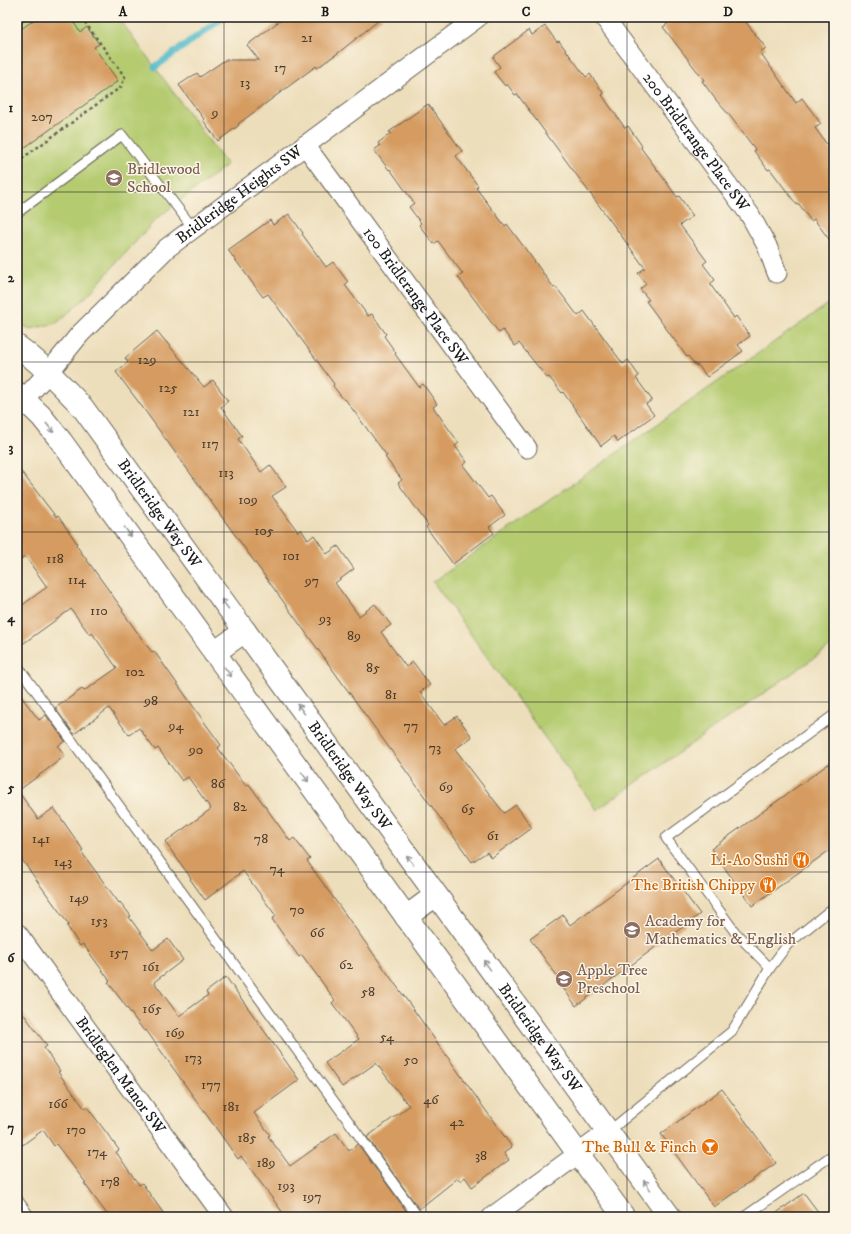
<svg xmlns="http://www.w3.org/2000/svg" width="851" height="1234" font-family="'IM FELL DW Pica',serif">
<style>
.green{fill:#b4cb70;stroke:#687446}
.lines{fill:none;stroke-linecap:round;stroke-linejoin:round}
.stream{stroke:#4db9c8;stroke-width:7}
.building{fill:#d59b60}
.service-casing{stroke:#656054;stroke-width:11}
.minor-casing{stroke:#656054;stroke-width:21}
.tertiary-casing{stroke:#656054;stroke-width:24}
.path{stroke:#656054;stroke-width:2.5;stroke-dasharray:3 3;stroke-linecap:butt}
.service{stroke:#fff;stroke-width:9}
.minor{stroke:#fff;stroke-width:19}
.tertiary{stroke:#fff;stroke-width:22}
.oneway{stroke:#999}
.grid{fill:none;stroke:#1c1c1c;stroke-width:1;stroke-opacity:0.55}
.labels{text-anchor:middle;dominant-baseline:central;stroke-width:3;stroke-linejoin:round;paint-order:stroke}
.number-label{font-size:14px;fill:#4a3c2d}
.street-label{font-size:16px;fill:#1c1c1c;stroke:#fcf5e5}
.education-label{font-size:16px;fill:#785e54;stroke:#fcf5e5;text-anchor:start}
.food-label{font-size:16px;fill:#c56008;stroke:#fcf5e5;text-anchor:end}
.neatline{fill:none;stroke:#1c1c1c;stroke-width:1.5}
.grid-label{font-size:13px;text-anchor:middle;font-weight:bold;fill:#1c1c1c}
</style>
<rect width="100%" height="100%" fill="#fcf5e5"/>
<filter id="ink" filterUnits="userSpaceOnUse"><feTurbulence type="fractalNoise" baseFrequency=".025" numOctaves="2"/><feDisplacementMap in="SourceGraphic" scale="8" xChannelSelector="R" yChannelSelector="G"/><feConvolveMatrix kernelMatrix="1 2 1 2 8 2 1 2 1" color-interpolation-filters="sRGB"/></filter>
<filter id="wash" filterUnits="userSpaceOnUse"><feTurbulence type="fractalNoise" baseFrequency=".012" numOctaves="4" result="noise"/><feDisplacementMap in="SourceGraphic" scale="16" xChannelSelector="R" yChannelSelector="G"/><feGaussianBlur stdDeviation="0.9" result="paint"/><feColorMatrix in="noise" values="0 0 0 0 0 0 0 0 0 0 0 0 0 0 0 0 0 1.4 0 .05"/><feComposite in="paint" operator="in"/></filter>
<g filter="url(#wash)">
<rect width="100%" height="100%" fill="#eddebb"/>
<g class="green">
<path d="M17,17H118L227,165L156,219L88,295L57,323L31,329L17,323Z"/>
<path d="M834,300V644L597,810L433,582Z"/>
</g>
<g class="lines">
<path class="stream" d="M155,67L224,17"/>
</g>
<g id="blocks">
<g class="building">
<path d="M38,17H70L80,32L87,27L99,44L94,47L118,81L17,153V32Z"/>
<path d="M285,17H383L338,53L317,68L316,66L238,124L239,125L218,141L203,120L204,119L179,85L197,73L200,77L225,60H259L247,45Z"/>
<path d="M677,17H742L766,48L760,52L796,103L802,98L821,124L815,128L834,154V246L814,219L811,221L799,204L797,205L770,169L768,170L754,151L755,149L730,116L716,100L702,81L704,80L663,27Z"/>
<path d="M545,26L557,42L559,41L586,77L590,74L604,94L602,95L625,128L628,126L642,146L641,148L664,179L677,197L679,196L693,216L680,225L707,261L703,264L715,280L710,284L734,318L736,316L750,336L738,345L743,351L707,377L698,365L696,366L688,356L687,357L646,301L649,300L640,289L646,284L638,273L645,268L517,94L515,95L507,84L505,86L494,72L500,67L493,57L529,30L532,35Z"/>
<path d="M428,104L462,151L456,156L478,186L476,188L505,226L507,224L554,288L556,287L578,316L584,311L623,364L628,360L639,376L636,378L652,400L646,404L654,415L618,442L614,436L601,446L563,392L562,393L549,377L547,378L519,343L515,346L503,330L499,333L458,277L463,274L438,241L434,244L419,225L421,223L409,207L414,203L390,169L389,170L374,150L380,146L378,143L391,133L389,132Z"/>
<path d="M289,214L303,233L302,234L326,267L333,262L348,282L345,285L368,316L372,314L386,334L384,336L396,353L395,354L419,387L423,384L437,404L433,407L459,443L455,446L467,462L463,465L488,498L491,496L505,515L489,527L494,533L453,564L426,527L428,525L398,483L402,480L385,457L387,456L345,399L344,400L333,386L334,384L318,362L268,294L263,297L228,250L270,220L273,225Z"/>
<path d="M157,331L204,387L213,380L228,401L221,407L242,436L238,439L261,472L270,465L286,487L272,496L298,532L301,529L308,540L314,535L327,554L338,546L354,569L335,583L359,616L375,604L391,625L381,632L406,667L413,662L430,685L420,692L444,725L457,716L472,737L455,749L504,813L516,805L532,828L491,858L487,852L472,862L143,408L116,372L128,362L125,358Z"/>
<path d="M17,466L56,517L58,516L77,543L76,545L123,610L122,611L147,646L152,652L154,651L205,723L221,745L218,748L246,786L249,784L290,841L294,838L310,859L307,861L512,1147L504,1153L509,1160L472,1187L465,1177L460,1181L458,1178L419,1209L367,1137L409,1106L376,1063L342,1087L325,1063L359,1039L332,1003L335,1000L302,955L299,957L272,919L276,916L243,871L205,900L190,879L191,878L165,842L211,809L188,777L182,781L158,748L155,750L139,728L129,735L109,708L74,734L55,708L82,689L84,691L117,668L92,633L90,635L71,609L17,648V609L47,587L25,556L17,562Z"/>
<path d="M17,691L39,720L46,715L65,741L58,746L65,756L18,791L38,819L54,808L83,850L81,851L88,861L119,903L120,902L131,916L129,917L153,950L168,939L183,960L154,982L179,1016L208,995L206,992L226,977L299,1080L254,1113L270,1135L268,1136L290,1166L336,1133L349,1151L358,1144L410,1216L408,1217H286L241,1156L238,1159L146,1030L144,1031L108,982L110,981L83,944L80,946L67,926L69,925L17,853Z"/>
<path d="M834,760V847L752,906L711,849Z"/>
<path d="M659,859L700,914L576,1006L559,982L561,981L530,939L563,915L570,925Z"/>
<path d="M17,1005L47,1046L44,1048L60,1071L58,1072L85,1109L87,1107L106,1132L119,1150L116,1152L139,1185L142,1183L166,1217H109L84,1183H86L56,1144L54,1146L43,1130L17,1149Z"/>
<path d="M722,1089L776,1163L714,1207L661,1134Z"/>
<path d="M804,1193L822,1217H771Z"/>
</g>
</g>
</g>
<g filter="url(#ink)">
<use href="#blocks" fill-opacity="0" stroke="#656054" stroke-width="1"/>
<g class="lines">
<defs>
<g id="service">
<path d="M17,213L122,135L193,228"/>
<path d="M17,665L418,1217"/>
<path d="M770,968L735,932L666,838L834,715"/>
<path d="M608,1132L732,1031L770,968L788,944L834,907"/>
<path d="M17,1199L30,1217"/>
<path d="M744,1217L834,1154"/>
</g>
<g id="minor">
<path id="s1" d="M604,17L750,215L767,246L777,273"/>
<path id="s2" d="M305,145L527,448"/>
<path id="s3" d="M24,399L49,372L80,334L167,248L478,17"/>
<path id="s4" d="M17,933L224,1217"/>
<path d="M492,1217L608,1132"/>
</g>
<g id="tertiary">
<path id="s5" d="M17,346C42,364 63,386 83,408L670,1217"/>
<path d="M17,393L41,416L61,441L624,1217"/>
<path d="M214,653L245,631"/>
<path d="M406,917L436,895"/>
</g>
</defs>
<use href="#service" class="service-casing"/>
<use href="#minor" class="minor-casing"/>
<use href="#tertiary" class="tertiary-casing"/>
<g class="path">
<path d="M17,25L28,17"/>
<path d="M17,162L121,87L125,77L81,17"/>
</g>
<use href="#service" class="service"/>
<use href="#minor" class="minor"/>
<use href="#tertiary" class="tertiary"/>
</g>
<defs><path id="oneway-shaft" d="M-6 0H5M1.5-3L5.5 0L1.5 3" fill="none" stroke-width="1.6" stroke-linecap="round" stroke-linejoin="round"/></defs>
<g class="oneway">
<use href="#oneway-shaft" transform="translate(50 428) rotate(51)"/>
<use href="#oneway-shaft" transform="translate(128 532) rotate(54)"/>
<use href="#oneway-shaft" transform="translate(225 604) rotate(-126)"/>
<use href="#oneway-shaft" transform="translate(228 672) rotate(54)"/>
<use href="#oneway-shaft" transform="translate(301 709) rotate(-126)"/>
<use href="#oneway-shaft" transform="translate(305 777) rotate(54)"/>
<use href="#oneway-shaft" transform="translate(410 860) rotate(-126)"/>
<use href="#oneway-shaft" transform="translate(487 965) rotate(-126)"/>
<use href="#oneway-shaft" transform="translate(647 1185) rotate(-126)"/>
</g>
</g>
<path class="grid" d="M224,17V1217M426,17V1217M627,17V1217M17,192H834M17,362H834M17,532H834M17,702H834M17,872H834M17,1042H834"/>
<defs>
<symbol id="school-disc" viewBox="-11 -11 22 22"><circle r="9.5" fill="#8d6e63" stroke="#fcf5e5"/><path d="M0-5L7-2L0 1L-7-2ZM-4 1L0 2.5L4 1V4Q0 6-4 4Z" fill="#fff"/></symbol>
<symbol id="restaurant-disc" viewBox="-11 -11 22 22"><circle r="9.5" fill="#e8710a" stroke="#fcf5e5"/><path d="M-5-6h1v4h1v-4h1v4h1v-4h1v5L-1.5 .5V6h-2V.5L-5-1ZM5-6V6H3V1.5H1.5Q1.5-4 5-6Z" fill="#fff"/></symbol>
<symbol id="bar-disc" viewBox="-11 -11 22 22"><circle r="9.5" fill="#e8710a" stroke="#fcf5e5"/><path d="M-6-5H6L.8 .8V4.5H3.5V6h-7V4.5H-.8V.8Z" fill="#fff"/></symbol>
</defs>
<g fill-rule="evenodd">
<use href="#school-disc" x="104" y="168" width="20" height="20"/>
<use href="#restaurant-disc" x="791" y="850" width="20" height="20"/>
<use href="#restaurant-disc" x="758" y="875" width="20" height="20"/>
<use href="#school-disc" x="622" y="920" width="20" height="20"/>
<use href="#school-disc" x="554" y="969" width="20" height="20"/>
<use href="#bar-disc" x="700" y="1137" width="20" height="20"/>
</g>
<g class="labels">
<g class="number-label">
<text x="307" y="38">21</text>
<text x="280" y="68">17</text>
<text x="245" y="83">13</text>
<text x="215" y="113">9</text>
<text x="42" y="117">207</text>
<text x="147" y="360">129</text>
<text x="168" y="388">125</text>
<text x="191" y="412">121</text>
<text x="210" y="444">117</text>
<text x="226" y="473">113</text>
<text x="248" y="500">109</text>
<text x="264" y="531">105</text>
<text x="291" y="556">101</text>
<text x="55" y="559">118</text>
<text x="77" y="580">114</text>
<text x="312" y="581">97</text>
<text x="99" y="611">110</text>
<text x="325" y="619">93</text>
<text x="354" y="636">89</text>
<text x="373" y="668">85</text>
<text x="135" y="672">102</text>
<text x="391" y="695">81</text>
<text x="151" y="701">98</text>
<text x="176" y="726">94</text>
<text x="411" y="726">77</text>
<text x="435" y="748">73</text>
<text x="196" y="750">90</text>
<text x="218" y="784">86</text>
<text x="446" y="787">69</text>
<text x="240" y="807">82</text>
<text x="468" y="809">65</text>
<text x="493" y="836">61</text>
<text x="41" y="839">141</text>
<text x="261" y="839">78</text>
<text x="63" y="862">143</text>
<text x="277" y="869">74</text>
<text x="79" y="898">149</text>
<text x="297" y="910">70</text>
<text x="99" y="921">153</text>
<text x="317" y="933">66</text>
<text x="119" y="953">157</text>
<text x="346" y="965">62</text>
<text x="151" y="967">161</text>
<text x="368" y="992">58</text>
<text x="152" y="1009">165</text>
<text x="175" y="1033">169</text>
<text x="387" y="1037">54</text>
<text x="193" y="1058">173</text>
<text x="411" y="1060">50</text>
<text x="211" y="1085">177</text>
<text x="431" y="1100">46</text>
<text x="58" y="1104">166</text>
<text x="231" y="1107">181</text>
<text x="457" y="1122">42</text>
<text x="76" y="1130">170</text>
<text x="247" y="1138">185</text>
<text x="97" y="1152">174</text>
<text x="481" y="1156">38</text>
<text x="266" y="1163">189</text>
<text x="110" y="1182">178</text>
<text x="286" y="1186">193</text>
<text x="312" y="1197">197</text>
</g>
<g class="street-label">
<text stroke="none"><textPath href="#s1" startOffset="155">200 Bridlerange Place SW</textPath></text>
<text stroke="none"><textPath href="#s3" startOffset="298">Bridleridge Heights SW</textPath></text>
<text stroke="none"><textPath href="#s2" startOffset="187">100 Bridlerange Place SW</textPath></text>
<text stroke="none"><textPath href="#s5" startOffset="221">Bridleridge Way SW</textPath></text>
<text stroke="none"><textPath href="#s5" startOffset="545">Bridleridge Way SW</textPath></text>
<text stroke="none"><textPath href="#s5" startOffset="869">Bridleridge Way SW</textPath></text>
<text stroke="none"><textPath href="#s4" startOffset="176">Bridleglen Manor SW</textPath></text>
</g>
<g class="education-label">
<text x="127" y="169">Bridlewood<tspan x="127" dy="18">School</tspan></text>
<text x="645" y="921">Academy for<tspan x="645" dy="18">Mathematics &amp; English</tspan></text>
<text x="577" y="970">Apple Tree<tspan x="577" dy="18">Preschool</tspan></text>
</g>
<g class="food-label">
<text x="788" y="860">Li-Ao Sushi</text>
<text x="755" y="885">The British Chippy</text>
<text x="697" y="1147">The Bull &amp; Finch</text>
</g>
</g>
<rect width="851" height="1234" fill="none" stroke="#fcf5e5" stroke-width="44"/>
<rect x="22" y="22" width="807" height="1190" class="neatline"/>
<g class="grid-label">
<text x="123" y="16">A</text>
<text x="325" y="16">B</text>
<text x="526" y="16">C</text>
<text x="728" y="16">D</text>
<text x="11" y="112">1</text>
<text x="11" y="282">2</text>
<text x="11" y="452">3</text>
<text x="11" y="622">4</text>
<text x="11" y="792">5</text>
<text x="11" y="962">6</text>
<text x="11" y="1132">7</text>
</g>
</svg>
